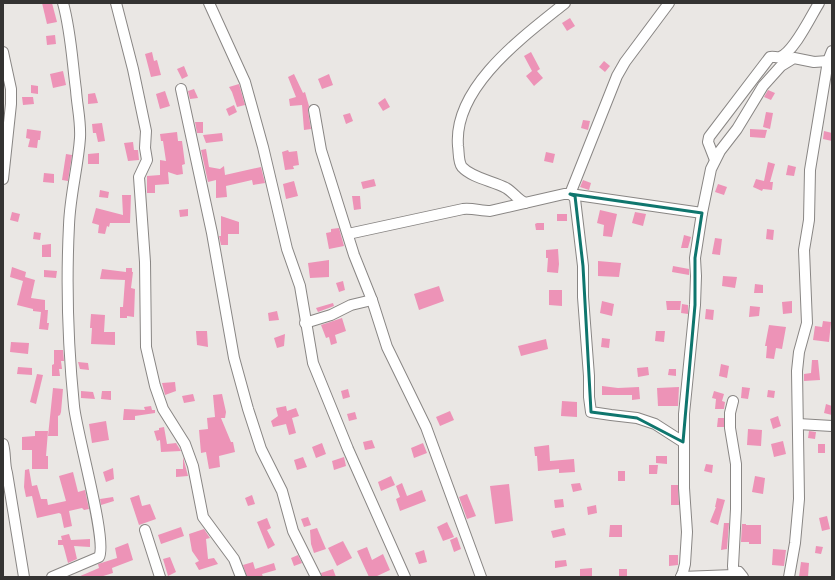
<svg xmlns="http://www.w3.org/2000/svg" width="835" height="580" font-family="Signika,sans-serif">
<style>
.building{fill:#ed93b7}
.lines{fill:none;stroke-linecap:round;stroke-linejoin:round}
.street-casing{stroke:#898684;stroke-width:12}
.street{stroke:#fff;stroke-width:10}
.marked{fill:none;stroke:#0f766e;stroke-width:3;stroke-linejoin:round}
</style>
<rect width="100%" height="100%" fill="#eae7e4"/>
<g class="building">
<path d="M42,3H52L57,22L47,24Z"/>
<path d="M570,18L575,26L567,31L562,23Z"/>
<path d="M55,35L56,44L47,45L46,36Z"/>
<path d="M152,52L154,61L157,60L161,75L151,77L145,54Z"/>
<path d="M531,52L540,69L537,71L543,78L534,86L526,76L532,71L524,56Z"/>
<path d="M604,61L610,66L605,72L599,67Z"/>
<path d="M184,66L188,76L182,79L177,69Z"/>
<path d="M63,71L66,85L53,88L50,74Z"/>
<path d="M294,74L303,93L305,92L309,106L308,111L311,129L304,130L302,105L290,106L289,99L296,97L288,77Z"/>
<path d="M329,74L333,85L322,89L318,79Z"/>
<path d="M239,84L245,105L237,107L232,92L229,87Z"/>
<path d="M31,85L38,86V94L31,93Z"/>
<path d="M194,89L198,98L190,99L188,91Z"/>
<path d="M768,90L775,93L771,100L764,97Z"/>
<path d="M165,91L170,106L160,109L156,94Z"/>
<path d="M95,93L98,103L88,104V94Z"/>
<path d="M22,97H33L34,104L23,105Z"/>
<path d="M385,98L390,107L383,111L378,103Z"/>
<path d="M234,105L237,112L229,116L226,109Z"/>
<path d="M766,112L773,113L770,129L763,127Z"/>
<path d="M350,113L353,121L346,124L343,115Z"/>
<path d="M583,120L590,121L588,130L581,128Z"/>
<path d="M195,122H203V133H197Z"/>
<path d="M102,123L105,141L98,142L96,133H93L92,124Z"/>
<path d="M27,129L41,131L40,140H38L37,148L28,147L30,139L26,138Z"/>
<path d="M750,129L767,130L765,138L750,137Z"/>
<path d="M824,131L832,133V141L823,139Z"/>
<path d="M177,132L178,141H182L185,164L182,165L183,174L177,175L168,172L169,184L155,185V193H147V176L160,175V160L166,161L163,141H161L160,134Z"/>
<path d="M222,133L223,141L206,143L203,135Z"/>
<path d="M133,142L134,150H138L139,160L128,161L124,143Z"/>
<path d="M206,149L209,167L220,169L224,166L225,175L261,167L265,183L253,185L252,180L226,186L227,197L216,198V180L208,182L201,150Z"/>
<path d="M288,150L289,152L297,151L299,165L293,166L294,169L285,170L282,152Z"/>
<path d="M546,152L555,154L553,163L544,161Z"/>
<path d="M99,153V164H88V154Z"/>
<path d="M66,154L72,155L68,181L62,180Z"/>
<path d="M768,162L775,164L770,182H773L772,190L763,189L762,191L753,187L756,179L764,181Z"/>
<path d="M788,165L796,167L794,176L786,175Z"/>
<path d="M44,173L54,174V183L43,182Z"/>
<path d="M374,179L376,186L363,189L361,182Z"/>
<path d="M583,180L591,183L589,190L580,187Z"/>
<path d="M294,181L298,196L286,199L283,184Z"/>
<path d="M718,184L727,187L724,195L715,192Z"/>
<path d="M100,190L109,192L108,198L99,197Z"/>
<path d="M122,195H131L130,223H110L109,227L107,226L105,234L98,233L99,225L92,223L96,208L123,215Z"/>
<path d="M352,196H360L361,209L354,210Z"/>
<path d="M188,209V216L180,217L179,210Z"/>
<path d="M600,210L617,214L612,237L603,236L604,225L597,223Z"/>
<path d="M12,212L20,214L18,222L10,220Z"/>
<path d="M635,212L646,214L643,226L632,223Z"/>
<rect x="557" y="214" width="10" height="7"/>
<path d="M221,216L239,222V234H228V245H221L219,236H221Z"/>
<path d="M537,223H544V230H536L535,224Z"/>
<path d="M339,228L344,246L329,249L326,233L331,232V229Z"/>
<path d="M767,229L774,230L773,240L766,239Z"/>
<path d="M34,232L41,233L40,240L33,239Z"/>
<path d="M684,235L691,237L688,248H681Z"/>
<path d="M715,238L722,239L720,255L712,254Z"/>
<path d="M51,244V257H42V245Z"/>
<path d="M558,249L559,264L558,273L547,272L548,258H546V250Z"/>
<path d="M329,260V277L310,278L308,263Z"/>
<path d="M598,261L621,263L619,277L598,276Z"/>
<path d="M673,266L689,269V275L672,272Z"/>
<path d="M12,267L26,272L25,277L35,280L31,298L45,300V310H48L47,323H49L48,330L39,329L41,312L33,311V309L17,305L23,281L10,277Z"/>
<path d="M126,268H132V272H133L131,288L135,289L134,317L127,316V318H120V307H123L125,280L100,279L102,269L126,272Z"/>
<path d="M44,270L57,271L56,278L44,277Z"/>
<path d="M723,276L737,277L735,288L722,286Z"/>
<path d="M343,281L345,290L339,292L336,283Z"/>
<path d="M755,284L763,285V293H754Z"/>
<path d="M439,286L444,301L419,310L414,294Z"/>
<path d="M549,290H562V306L549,305Z"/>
<path d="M602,301L614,304L612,316L600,313Z"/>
<path d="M666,301H681L680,310H667Z"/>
<path d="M792,301V313L783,314L782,302Z"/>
<path d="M333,303L334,306L318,312L316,308Z"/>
<path d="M682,304L688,305V314L681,313Z"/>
<path d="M750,306L760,307L759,316L749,317Z"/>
<path d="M706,309L714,310L713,320L705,319Z"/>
<path d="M277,311L279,320L269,321L268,313Z"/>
<path d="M91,314L105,315L104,332H115V345L91,344L92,328H90Z"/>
<path d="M342,318L346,331L335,335L337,343L331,345L329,337L326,338L321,325Z"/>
<path d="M823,321L831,322L829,342L813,340L815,326L822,327Z"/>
<path d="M769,325L786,327L782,349L776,348L774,359L766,358L767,346H765Z"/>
<path d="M196,331H207L208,347L197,345Z"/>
<path d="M656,331H665L664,342L655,341Z"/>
<path d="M285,334L284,346L277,348L274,338Z"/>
<path d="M602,338L610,339L609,348L601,347Z"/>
<path d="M546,339L548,349L521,356L518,346Z"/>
<path d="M11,342L29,343L28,354L10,352Z"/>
<path d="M54,350H63L64,361H61L62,369H59L60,376H52V365L54,364Z"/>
<path d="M812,360H818L820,380L804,381V374L811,373Z"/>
<path d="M78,362L88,363L89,370L80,369Z"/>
<path d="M721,364L729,366L727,378L719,376Z"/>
<path d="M18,367L32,368V375L17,374Z"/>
<path d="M648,367L649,375L638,377L637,368Z"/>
<path d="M669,369H676V376L668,375Z"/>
<path d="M37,374L43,375L36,404L30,402Z"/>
<path d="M175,382L176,391L165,395L162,383Z"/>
<path d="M602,386L618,388L639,387L640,399L632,400V395H602Z"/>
<path d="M679,387L678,406H658L657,388Z"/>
<path d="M742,387L750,388L748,399L741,398Z"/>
<path d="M53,388L63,389L61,412L60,415L58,416V436H48Z"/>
<path d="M348,389L350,397L343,399L341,391Z"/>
<path d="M768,390L775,391L774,398L767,397Z"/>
<path d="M81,391L93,392L95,399L81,398Z"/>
<path d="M102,391H111V400L101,399Z"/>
<path d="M714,391L724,394L722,401L725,402L724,409H715L716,399L712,398Z"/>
<path d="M193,394L195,401L184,403L182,396Z"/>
<path d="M222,394L226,412L225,418H221L231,442H233L235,452L219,456L220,467L209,469L206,452L201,453L199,430L208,429L207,418L215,417L213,395Z"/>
<path d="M562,401L577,402V417L561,416Z"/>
<path d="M826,404L832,406V415L824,413Z"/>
<path d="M151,406L152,410H155V413L135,416V420H123L124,409L145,410L144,407Z"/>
<path d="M286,406L287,411L296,408L299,416L292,418L296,433L289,435L286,424L273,427L271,421L278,416L276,408Z"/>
<path d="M450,411L454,420L440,426L436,417Z"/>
<path d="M355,412L357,419L349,421L347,414Z"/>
<path d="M778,416L781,426L773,429L770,419Z"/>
<path d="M718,418H724V427H717Z"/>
<path d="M106,421L109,440L92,443L89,424Z"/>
<path d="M164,427L167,444L176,443L181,451L161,452L160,440L157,441L154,431L159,430V428Z"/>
<path d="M748,429L762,430L761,446L747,445Z"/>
<path d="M35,431H48L46,456H48V469H32V450H22V437L35,436Z"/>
<path d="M809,431L816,432L815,439L808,438Z"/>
<path d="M372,440L375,448L365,450L363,442Z"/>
<path d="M783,441L786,454L774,457L771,444Z"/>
<path d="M322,443L326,454L316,458L312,447Z"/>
<path d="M423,443L427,453L414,458L411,448Z"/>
<rect x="818" y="444" width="7" height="9"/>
<path d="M549,445L550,461L574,459L575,472L559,473V469L538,471L537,456H535L534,447Z"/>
<path d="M656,456H667V464L656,463Z"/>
<path d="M183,457L188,476L176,477V469H183Z"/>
<path d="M303,457L307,467L297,470L294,460Z"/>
<path d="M344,457L346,466L334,470L332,461Z"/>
<path d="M706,464L713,465L712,473L704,471Z"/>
<path d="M649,465H658L657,474H649Z"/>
<path d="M113,468L114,479L106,482L103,472Z"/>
<path d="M29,469L32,486L37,485L41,499H47L48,505L66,501L59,476L73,472L78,492L85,490L89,509L84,510L82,508L69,511L72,526L64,528L61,514L59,513L37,518L32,496L26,497L24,487L25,470Z"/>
<rect x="618" y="471" width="7" height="10"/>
<path d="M391,476L395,485L381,491L378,482Z"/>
<path d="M755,476L765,478L763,494L752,492Z"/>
<path d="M402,483L407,496L422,490L426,501L400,511L396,499L400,497L396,486Z"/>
<path d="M580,483L582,490L573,492L571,484Z"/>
<path d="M509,484L513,521L495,524L490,486Z"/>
<path d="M671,485H678L679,505H671Z"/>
<path d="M467,494L476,516L467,519L459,497Z"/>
<path d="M139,495L142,506L150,504L156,519L139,525L130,498Z"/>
<path d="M252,495L255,504L248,506L245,498Z"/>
<path d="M113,497L114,501L101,505L100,499Z"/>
<path d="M717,498L725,500L718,525L710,522L716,507H715Z"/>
<path d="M563,499L564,507L555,508L554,500Z"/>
<path d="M596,505L597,513L588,515L587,507Z"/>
<path d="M827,516L830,529L822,531L819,518Z"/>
<path d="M308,517L311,525L304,527L301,519Z"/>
<path d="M267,518L271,528L267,530L275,545L268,549L257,522Z"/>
<path d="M447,522L454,537L443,541L437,527Z"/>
<path d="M724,523H729L727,549L721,550Z"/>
<path d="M742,524H746V525H761V544H749V542H741Z"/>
<path d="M610,525H622V537H609Z"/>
<path d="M181,527L184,536L161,544L158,535Z"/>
<path d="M317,528L326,549L314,553L311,544L310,530Z"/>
<path d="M564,528L566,535L553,538L551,531Z"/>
<path d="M204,529L210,538L206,539L208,559L214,558L218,564L199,570L195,563L199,561L192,551L189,534Z"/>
<path d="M69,534L71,540L90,539V547L74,546L77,559L68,563L64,548L63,545H58V540H62L61,536Z"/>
<path d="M457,537L461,549L454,552L450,540Z"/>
<path d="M343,541L352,558L337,566L328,548Z"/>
<path d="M128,543L133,560L112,568L113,573L100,577H78L99,568L98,564L117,558L115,548Z"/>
<path d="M816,546L823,547L821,554L815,553Z"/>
<path d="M367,547L372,560L383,554L390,570L375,577H369L357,551Z"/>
<path d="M773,549L786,550L784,566L772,565Z"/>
<path d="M424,550L427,562L419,564L415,553Z"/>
<path d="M298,555L302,563L294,566L291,558Z"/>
<path d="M669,555H678V565L669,566Z"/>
<path d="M170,557L176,572L168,576L163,559Z"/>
<path d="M566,560L567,566L555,568V561Z"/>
<path d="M253,562L255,569L274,563L276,570L262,574L263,577H247L243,565Z"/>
<path d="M801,562L809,563L808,577H799Z"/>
<path d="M592,568V576H580V569Z"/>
<path d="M333,569L336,577H322L321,573Z"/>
<rect x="619" y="569" width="8" height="7"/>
</g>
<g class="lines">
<defs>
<g id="street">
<path d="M116,3L133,69L146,131L145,148L147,160L139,177L145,262L146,347L155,386L163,409L185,444L193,466L203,517L234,559L241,577"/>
<path d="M209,3L245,82L263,147L287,249L300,286L313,363L348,449L405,577"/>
<path d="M3,52L11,89V104L3,179"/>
<path d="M181,89L212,233L234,358L248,409L261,449L282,491L293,531L316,577"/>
<path d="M314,110L321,150L354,255L372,300L387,347L426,427L481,577"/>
<path d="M715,160L708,142L709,137L770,57C773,56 777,58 780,57C794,52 811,16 819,3"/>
<path d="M570,194L573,196L575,199L583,266V297L589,376V397L591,412L611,415L637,418L655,424L683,442"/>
<path d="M570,194L617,76L625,62L669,3"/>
<path d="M525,203C517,199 513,192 506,188C493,181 472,178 462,167C458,162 459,152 458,146C453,87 524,36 565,3"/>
<path d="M348,234L463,209C473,208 481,211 490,211L564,194H570L702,213"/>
<path d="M305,323L331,315L351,305L372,300"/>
<path d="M733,401L730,413V428L736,464V509L733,566L734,577"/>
<path d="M798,424L832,426"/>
<path d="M3,444C6,454 4,463 7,473L24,577"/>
<path d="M145,530L160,577"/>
<path d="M52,577L99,557C108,542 76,431 74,406C68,346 66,285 69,225C70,195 78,167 80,138C81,121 77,106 76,90C72,60 71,32 63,3"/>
<path d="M681,577L683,572L685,564L687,532L684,488V414L695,305L696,276L695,258L702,213L711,169L720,151L737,129L763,86L781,66L794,58L814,62L828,61"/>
<path d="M681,577L734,575L739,572L743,577"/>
<path d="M789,577L795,543L799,499L797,371L799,352L807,323L804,250L809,220L810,170L828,61L832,51"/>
</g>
</defs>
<use href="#street" class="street-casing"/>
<use href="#street" class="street"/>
</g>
<path class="marked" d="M570,194L702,213L695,258V305L683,442L637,418L591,412L583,266L575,196Z"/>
<rect width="835" height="580" fill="none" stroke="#343332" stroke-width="8"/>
</svg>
